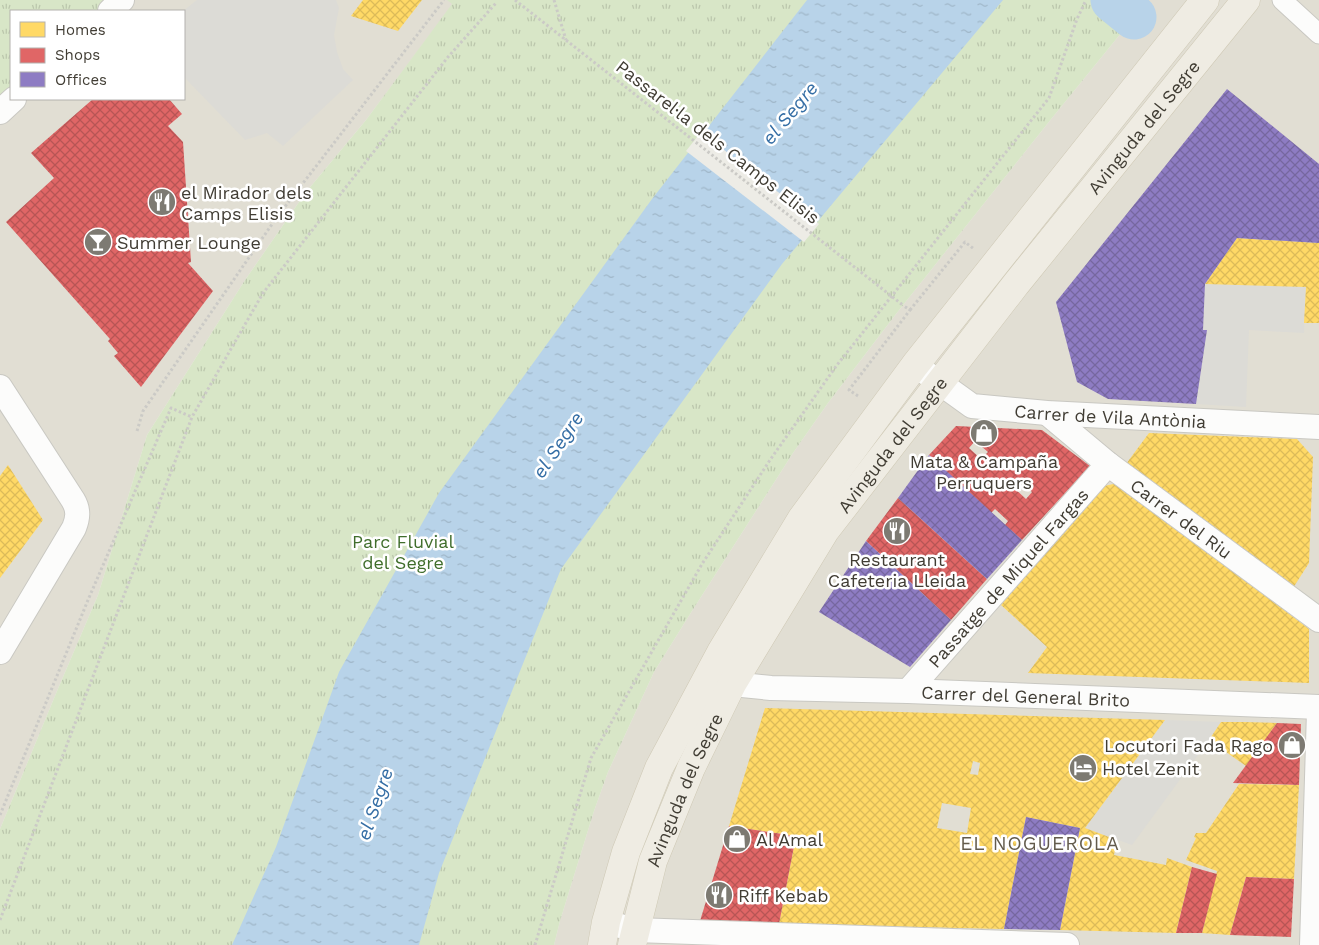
<svg xmlns="http://www.w3.org/2000/svg" width="1319" height="945" font-family="'Work Sans',sans-serif">
<style>
.residential{fill:#e1ded3;fill-rule:evenodd}
.park{fill:url(#park-tufts)}
.parking{fill:#dcdbd6}
.water{fill:url(#water-ripples)}
.pier{fill:#edece6}
.homes{fill:url(#homes-cross-hatch);fill-rule:evenodd}
.shops{fill:url(#shops-cross-hatch);fill-rule:evenodd}
.offices{fill:url(#offices-cross-hatch)}
.lines{fill:none;stroke-linecap:round;stroke-linejoin:round}
.river{stroke:#b8d3e9;stroke-width:45}
.pedestrian-casing{stroke:#c9c8c2;stroke-width:21}
.minor-casing{stroke:#c9c8c2;stroke-width:26}
.primary-casing{stroke:#cec8b4;stroke-width:29}
.path{stroke:#cbcac6;stroke-width:3;stroke-dasharray:2.5 2.5;stroke-linecap:butt}
.pedestrian{stroke:#fcfcfb;stroke-width:19}
.minor{stroke:#fcfcfb;stroke-width:24}
.primary{stroke:#efece3;stroke-width:28}
.path-bridge{stroke:#cbcac6;stroke-width:3;stroke-dasharray:2.5 2.5;stroke-linecap:butt}
.labels{text-anchor:middle;dominant-baseline:central;stroke-width:5;stroke-linejoin:round;paint-order:stroke}
.street-label{font-size:18px;fill:#413d34;stroke:#fff}
.poi-label{font-size:18px;fill:#413d34;stroke:#fff;text-anchor:start}
.park-label{font-size:18px;fill:#406e2c;stroke:#fff}
.water-label{font-size:19px;font-style:italic;fill:#356ea5;stroke:#fff}
.neighbourhood-label{font-size:19px;letter-spacing:1px;fill:#635b4c;stroke:#fff}
</style>
<defs>
<pattern id="park-tufts" width="24" height="20" patternUnits="userSpaceOnUse" patternTransform="scale(1.25)"><rect width="24" height="20" fill="#d8e6c7"/><path d="M3 7l-1-3M5 7V3M7 7l1-3M15 17l-1-3M17 17v-4M19 17l1-3" fill="none" stroke="#bbc6ac"/></pattern>
<pattern id="water-ripples" width="26" height="14" patternUnits="userSpaceOnUse" patternTransform="scale(1.25)"><rect width="26" height="14" fill="#b8d3e9"/><path d="M2 4q2-2 4 0t4 0M15 11q2-2 4 0t4 0" fill="none" stroke="#9fb6c8"/></pattern>
<pattern id="homes-cross-hatch" width="8" height="8" patternUnits="userSpaceOnUse" patternTransform="scale(1.25)"><rect width="8" height="8" fill="#ffd966"/><path d="M0 0l8 8M0 8l8-8" fill="none" stroke="#dcbb59"/></pattern>
<pattern id="shops-cross-hatch" width="8" height="8" patternUnits="userSpaceOnUse" patternTransform="scale(1.25)"><rect width="8" height="8" fill="#e06666"/><path d="M0 0l8 8M0 8l8-8" fill="none" stroke="#b75555"/></pattern>
<pattern id="offices-cross-hatch" width="8" height="8" patternUnits="userSpaceOnUse" patternTransform="scale(1.25)"><rect width="8" height="8" fill="#8e7cc3"/><path d="M0 0l8 8M0 8l8-8" fill="none" stroke="#76679f"/></pattern>
</defs>
<rect width="100%" height="100%" fill="#edece6"/>
<g class="residential">
<path d="M0,0H456L366,120L306,192L245,280L147,435L98,595L57,691L0,829ZM11,11H184V99H11Z"/>
<path d="M1148,0H1319V945H554L560,921L594,811L608,772L654,672L692,611L793,453L828,403L896,314L1052,118Z"/>
</g>
<g class="park">
<path d="M0,0H122L110,11H11V99L0,112Z"/>
<path d="M447,0H1148L1052,118L896,314L828,403L793,453L692,611L654,672L608,772L594,811L560,921L554,945H0V829L57,691L98,595L147,435L245,280L306,192L366,120L452,4Z"/>
</g>
<g class="parking">
<path d="M197,0H336L339,8L334,35L337,52L343,69L353,80L283,146L267,133L245,140L184,77L183,11Z"/>
<path d="M1205,284L1306,287L1304,333L1249,330L1246,407L1196,404L1207,331L1203,330Z"/>
<path d="M1165,720L1221,722L1209,740L1132,845L1085,828Z"/>
</g>
<path class="water" d="M807,0H1003L782,264L561,569L439,873L419,945H232L276,847L339,672L439,493L652,199Z"/>
<path class="pier" d="M701,132L819,224L804,242L686,151Z"/>
<g class="homes">
<path d="M363,0H422L398,31L351,16Z"/>
<path d="M1237,238L1319,243V323H1304L1306,287L1205,284Z"/>
<path d="M1149,433L1297,439L1313,457L1309,563L1293,588L1126,464Z"/>
<path d="M8,465L43,520L0,578V476Z"/>
<path d="M1118,483L1309,629V683L1028,673L1047,647L1001,605L1104,486Z"/>
<path d="M765,708L1165,720L1085,828L1117,840L1114,855L1166,865L1167,858L1192,867L1176,933L1060,930L1080,828L1026,817L1004,929L779,924L796,836L729,826ZM973,761L980,763L978,775L970,774ZM942,803L971,808L967,833L937,828Z"/>
<path d="M1221,722H1244L1277,723L1246,766L1209,740Z"/>
<path d="M1239,784L1299,785L1294,879L1246,877L1230,935L1202,933L1217,871L1186,860L1196,838L1194,837L1196,833H1206Z"/>
</g>
<g class="shops">
<path d="M93,99H169L182,114L168,126L183,142L191,262L188,263L213,291L141,387L114,356L118,353L108,341L110,339L6,222L54,178L31,153Z"/>
<path d="M956,426L1042,430L1090,466L1022,540L1005,525L1008,521L995,509L991,513L929,455ZM975,441L988,452L981,459L969,448ZM1045,455L1056,464L1049,471L1039,462ZM1021,482L1032,492L1026,499L1014,488Z"/>
<path d="M898,498L987,579L951,620L866,541Z"/>
<path d="M1277,723L1301,724L1299,785L1233,783Z"/>
<path d="M729,826L796,836L779,924L700,921Z"/>
<path d="M1192,867L1217,874L1202,933H1176Z"/>
<path d="M1246,877L1294,879L1291,937L1230,935Z"/>
</g>
<g class="offices">
<path d="M1227,89L1319,164V243L1237,238L1205,284L1203,330H1207L1196,404L1108,399L1077,382L1056,302Z"/>
<path d="M929,455L1022,540L987,579L898,498Z"/>
<path d="M866,541L951,620L910,667L819,612Z"/>
<path d="M1026,817L1080,828L1060,930L1004,929Z"/>
</g>
<g class="lines">
<path class="river" d="M1113,0L1134,17"/>
<defs>
<path id="pedestrian" d="M1282,0L1319,34"/>
<g id="minor">
<path d="M110,11L122,0"/>
<path d="M0,112L14,99"/>
<path id="s1" d="M915,365L972,406L1047,413L1319,427"/>
<path d="M0,387L73,500C79,510 78,518 74,528L0,652"/>
<path id="s2" d="M1047,413L1108,464L1319,620"/>
<path id="s3" d="M732,684L771,688L908,691L1319,707"/>
<path id="s4" d="M908,691L1108,464"/>
<path d="M606,922L635,930L1067,945"/>
<path d="M1312,945L1319,711"/>
</g>
<g id="primary">
<path d="M602,945L606,922L626,852L659,768L721,652L802,518L915,365L1205,0"/>
<path id="s5" d="M632,945L653,861L691,768L732,684L825,531L1016,284L1246,0"/>
</g>
</defs>
<use href="#pedestrian" class="pedestrian-casing"/>
<use href="#minor" class="minor-casing"/>
<use href="#primary" class="primary-casing"/>
<g class="path">
<path d="M554,0L566,40"/>
<path d="M910,310L965,242L974,249"/>
<path d="M858,396L849,390L910,310L904,306"/>
<path d="M137,431L143,411L277,217L444,0"/>
<path d="M0,815L88,600L171,408L192,417"/>
<path d="M0,920L192,417L263,293L448,57L496,3"/>
<path d="M535,945L591,758L702,564L770,460L837,365L1049,98L1077,19L1086,0"/>
</g>
<use href="#pedestrian" class="pedestrian"/>
<use href="#minor" class="minor"/>
<use href="#primary" class="primary"/>
<path class="path-bridge" d="M515,0L904,306"/>
</g>
<defs>
<symbol id="restaurant-disc" viewBox="-11 -11 22 22"><circle r="9.5" fill="#7d7a72" stroke="#fff"/><path d="M-5-6h1v4h1v-4h1v4h1v-4h1v5L-1.5 .5V6h-2V.5L-5-1ZM5-6V6H3V1.5H1.5Q1.5-4 5-6Z" fill="#fff"/></symbol>
<symbol id="bar-disc" viewBox="-11 -11 22 22"><circle r="9.5" fill="#7d7a72" stroke="#fff"/><path d="M-6-5H6L.8 .8V4.5H3.5V6h-7V4.5H-.8V.8Z" fill="#fff"/></symbol>
<symbol id="shop-disc" viewBox="-11 -11 22 22"><circle r="9.5" fill="#7d7a72" stroke="#fff"/><path d="M-5-2.5h2.3a2.7 3.5 0 0 1 5.4 0H5L5.5 6h-11ZM-1.5-2.5h3a1.5 2.3 0 0 0-3 0Z" fill="#fff"/></symbol>
<symbol id="hotel-disc" viewBox="-11 -11 22 22"><circle r="9.5" fill="#7d7a72" stroke="#fff"/><path d="M-6-4.5h1.5V1H6V5H4.5V3h-9V5H-6ZM-4 0a1.8 1.8 0 1 1 3.6 0ZM.5 0V-2.5h3Q6-2.5 6 0Z" fill="#fff"/></symbol>
</defs>
<g fill-rule="evenodd">
<use href="#restaurant-disc" x="146" y="186" width="32" height="32"/>
<use href="#bar-disc" x="82" y="226" width="32" height="32"/>
<use href="#shop-disc" x="968" y="417" width="32" height="32"/>
<use href="#restaurant-disc" x="881" y="515" width="32" height="32"/>
<use href="#shop-disc" x="1276" y="729" width="32" height="32"/>
<use href="#hotel-disc" x="1067" y="752" width="32" height="32"/>
<use href="#shop-disc" x="721" y="823" width="32" height="32"/>
<use href="#restaurant-disc" x="703" y="879" width="32" height="32"/>
</g>
<g class="labels">
<g class="street-label">
<text stroke="none"><textPath href="#s5" startOffset="974">Avinguda del Segre</textPath></text>
<text transform="translate(718 142) rotate(38)">Passarel·la dels Camps Elisis</text>
<text stroke="none"><textPath href="#s1" startOffset="209">Carrer de Vila Antònia</textPath></text>
<text stroke="none"><textPath href="#s5" startOffset="569">Avinguda del Segre</textPath></text>
<text stroke="none"><textPath href="#s2" startOffset="171">Carrer del Riu</textPath></text>
<text stroke="none"><textPath href="#s4" startOffset="151">Passatge de Miquel Fargas</textPath></text>
<text stroke="none"><textPath href="#s3" startOffset="294">Carrer del General Brito</textPath></text>
<text stroke="none"><textPath href="#s5" startOffset="164">Avinguda del Segre</textPath></text>
</g>
<g class="poi-label">
<text x="181" y="192">el Mirador dels<tspan x="181" dy="21">Camps Elisis</tspan></text>
<text x="117" y="242">Summer Lounge</text>
<text x="984" y="461" text-anchor="middle">Mata &amp; Campaña<tspan x="984" dy="21">Perruquers</tspan></text>
<text x="897" y="559" text-anchor="middle">Restaurant<tspan x="897" dy="21">Cafeteria Lleida</tspan></text>
<text x="1273" y="745" text-anchor="end">Locutori Fada Rago</text>
<text x="1102" y="768">Hotel Zenit</text>
<text x="756" y="839">Al Amal</text>
<text x="738" y="895">Riff Kebab</text>
</g>
<g class="park-label">
<text x="403" y="541">Parc Fluvial<tspan x="403" dy="21">del Segre</tspan></text>
</g>
<g class="water-label">
<text transform="translate(790 113) rotate(-50)">el Segre</text>
<text transform="translate(558 445) rotate(-56)">el Segre</text>
<text transform="translate(375 804) rotate(-71)">el Segre</text>
</g>
<g class="neighbourhood-label">
<text x="1040" y="843">EL NOGUEROLA</text>
</g>
</g>
<rect x="10" y="10" width="175" height="90" fill="#ffffff" stroke="#b3b1ae"/>
<rect x="20" y="22" width="25" height="15" fill="#ffd966" stroke="#b3b1ae"/>
<text x="55" y="35" font-size="15" fill="#413d34">Homes</text>
<rect x="20" y="48" width="25" height="15" fill="#e06666" stroke="#b3b1ae"/>
<text x="55" y="60" font-size="15" fill="#413d34">Shops</text>
<rect x="20" y="72" width="25" height="15" fill="#8e7cc3" stroke="#b3b1ae"/>
<text x="55" y="85" font-size="15" fill="#413d34">Offices</text>
</svg>
